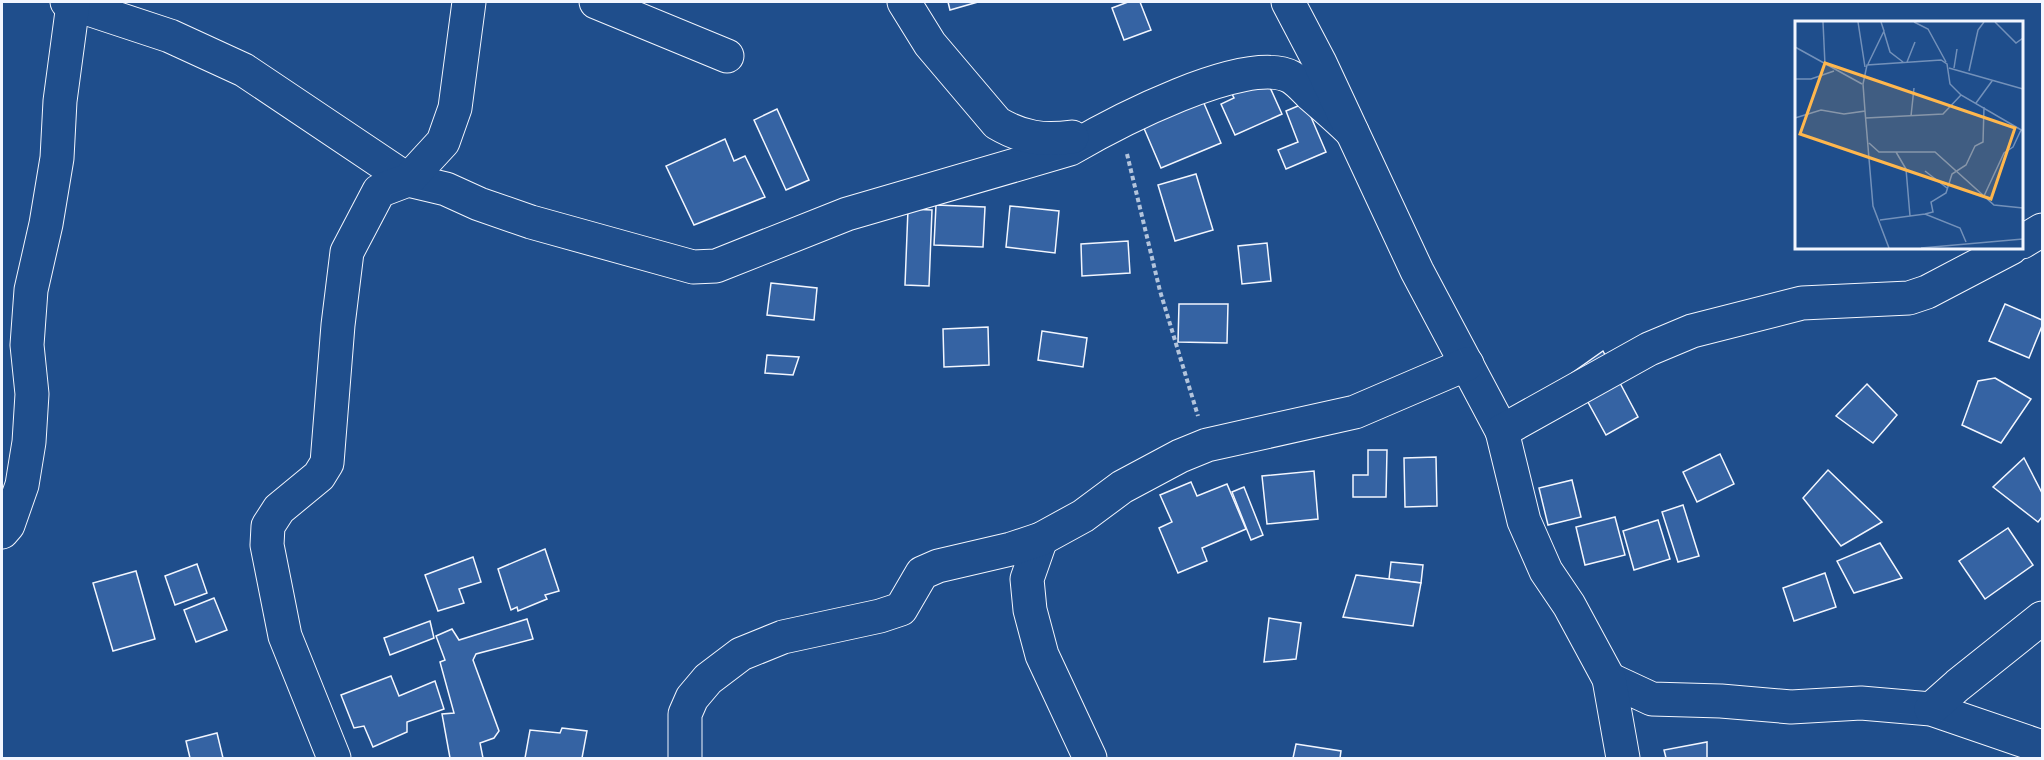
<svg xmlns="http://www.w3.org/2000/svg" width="2044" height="760" font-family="'Archivo Narrow',sans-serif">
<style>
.building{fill:#3563a3;stroke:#f2f6ff;stroke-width:1.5}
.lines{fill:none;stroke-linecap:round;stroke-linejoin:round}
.minor-casing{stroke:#f2f6ff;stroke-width:35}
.path{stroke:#b3c4dc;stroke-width:4;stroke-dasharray:4.5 3;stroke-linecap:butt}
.minor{stroke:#1f4e8c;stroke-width:33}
.inset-road{fill:none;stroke:#7391ba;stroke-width:1.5}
.view{fill:#ffb74d;fill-opacity:0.15;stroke:#ffb74d;stroke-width:3}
.inset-edge{fill:none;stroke:#f2f6ff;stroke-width:3}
</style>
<rect width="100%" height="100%" fill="#1f4e8c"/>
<g class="building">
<path d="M948,2H978L950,10Z"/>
<path d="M1128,2H1140L1151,30L1124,40L1112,8Z"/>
<path d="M1268,83L1282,114L1235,135L1221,104L1234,98L1228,86Z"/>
<path d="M1203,101L1221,143L1161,168L1143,126Z"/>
<path d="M1305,103L1326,152L1286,169L1278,150L1298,142L1286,111Z"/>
<path d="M777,109L809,180L786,190L754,120Z"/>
<path d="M725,139L734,161L745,156L765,197L694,225L666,166Z"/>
<path d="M1196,174L1213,230L1175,241L1158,185Z"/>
<path d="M936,205L985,207L983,247L934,245Z"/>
<path d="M1010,206L1059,211L1055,253L1006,247Z"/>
<path d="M908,209L932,210L929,286L905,285Z"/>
<path d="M1128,241L1130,273L1082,276L1081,244Z"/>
<path d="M1267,243L1271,281L1242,284L1238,246Z"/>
<path d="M771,283L817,288L814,320L767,315Z"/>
<path d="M1179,304H1228L1227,343L1178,342Z"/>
<path d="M2005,304L2042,320V326L2029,358L1989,341Z"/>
<path d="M988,327L989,365L944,367L943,329Z"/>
<path d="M1042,331L1087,338L1083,367L1038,360Z"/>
<path d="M1603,351L1638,417L1606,435L1572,373Z"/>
<path d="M767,355L799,357L793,375L765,373Z"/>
<path d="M1995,378L2031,399L2001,443L1962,425L1978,381Z"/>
<path d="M1867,384L1897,415L1873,443L1836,416Z"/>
<path d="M1368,450H1387L1386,497H1353V475H1368Z"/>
<path d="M1720,454L1734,484L1697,502L1683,472Z"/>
<path d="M1436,457L1437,506L1405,507L1404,458Z"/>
<path d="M2024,458L2042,493V517L2038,522L1993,487Z"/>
<path d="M1828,470L1882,522L1841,546L1803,498Z"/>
<path d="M1314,471L1318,519L1267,524L1262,476Z"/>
<path d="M1572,480L1581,517L1548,525L1539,488Z"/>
<path d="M1191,482L1197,496L1227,484L1246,529L1202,548L1207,561L1178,573L1159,528L1172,522L1160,495Z"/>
<path d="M1244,487L1263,535L1251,540L1232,492Z"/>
<path d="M1683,505L1699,556L1678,562L1662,512Z"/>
<path d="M1615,517L1625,555L1585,565L1576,527Z"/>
<path d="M1658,520L1670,559L1634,570L1623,531Z"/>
<path d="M2008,528L2033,565L1985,599L1959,561Z"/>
<path d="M1880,543L1902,578L1854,593L1837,561Z"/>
<path d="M545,549L559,591L545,595L547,599L518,611L517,607L511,610L498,569Z"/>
<path d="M473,557L481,582L459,589L464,603L438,611L425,575Z"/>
<path d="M1391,562L1423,565L1421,583L1389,579Z"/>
<path d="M197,564L207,593L175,605L165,576Z"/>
<path d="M136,571L155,639L113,651L93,583Z"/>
<path d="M1825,573L1836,607L1794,621L1783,588Z"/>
<path d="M1356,575L1421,583L1413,626L1343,617Z"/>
<path d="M214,598L227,630L196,642L184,610Z"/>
<path d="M1269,618L1301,623L1296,659L1264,662Z"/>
<path d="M527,619L533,639L476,654L473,660L499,731L494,738L480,743L483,758H450L442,714L454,713L440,662L445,660L436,636L452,629L459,640Z"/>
<path d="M430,621L434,638L390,655L384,638Z"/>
<path d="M391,676L399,696L435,681L444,709L407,722V732L373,747L364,726L354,728L341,695Z"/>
<path d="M562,728L587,731L582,758H525L530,730L560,733Z"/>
<path d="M217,733L223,758H190L186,741Z"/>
<path d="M1707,742V758H1666L1664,750Z"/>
<path d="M1296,744L1341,751L1340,758H1293Z"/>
</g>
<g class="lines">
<defs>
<g id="minor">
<path d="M67,2L170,36L244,70L408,180L446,189L479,204L531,222L693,267L716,266L847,214L1070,149C1111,125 1246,53 1291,77C1298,81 1305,89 1311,95C1325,107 1339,119 1352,132"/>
<path d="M596,2L727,56"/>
<path d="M904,2L930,44L997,123C1022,138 1044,141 1072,137"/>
<path d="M1288,2L1320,63L1417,271L1502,431"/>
<path d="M2022,242L2042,230"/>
<path d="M2,532L8,525L22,485L29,442L32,394L27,345L31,290L46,224L57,158L60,101L73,4"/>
<path d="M1041,539L1027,579L1030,610L1042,655L1090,758"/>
<path d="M1609,679L1652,699L1721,701L1791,707L1861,703L1931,709L2042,747"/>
<path d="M1931,709L1958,685L2042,618"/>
<path d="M334,758L285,636L267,545L268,526L279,509L319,476L327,463L338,325L347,252L379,191L408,180L443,142L455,108L469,2"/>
<path d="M685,758V714L692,698L708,679L741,654L783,637L880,616L901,609L922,573L938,566L1011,549L1041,539L1083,516L1122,487L1180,456L1207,445L1355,412L1467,364"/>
<path d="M1623,758L1609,679L1569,605L1546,571L1524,521L1502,431L1649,349L1692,331L1802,303L1909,298L1927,292L2011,248"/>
</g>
</defs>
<use href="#minor" class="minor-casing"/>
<path class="path" d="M1127,154L1160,291L1198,416"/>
<use href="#minor" class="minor"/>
</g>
<g transform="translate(1795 21)">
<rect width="228" height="228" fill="#1f4e8c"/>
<path class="inset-road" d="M28,1L30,44M63,1L70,46M119,1L133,8L151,41M200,1L221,22L228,17M89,11L95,31L108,41M0,26L67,63M112,41L120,21M73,43L89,10L86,1M154,47L228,68M159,47L162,28M174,50L183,9L189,1M0,58H16L39,50M181,82L197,60M70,90L78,185L94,227M116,95L119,67M0,97L26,89L49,93L70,90L68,63L72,44L146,39L152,43L155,63L166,74L228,110M71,97L148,93L166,74M228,119V138M74,122L84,131H140L199,184L228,187M101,131L111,148L115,195M130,150L152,167M189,175L209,132L218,126L226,109M130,193L138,191L136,181L151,172L157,153L171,144L180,125L188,121L189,86M85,199L130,193L165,207L171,221M126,227L228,218"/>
<path class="view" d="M30,42L220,107L196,178L5,113Z"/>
<rect width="228" height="228" class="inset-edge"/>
</g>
<rect width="2044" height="760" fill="none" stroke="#f2f6ff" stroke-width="6"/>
</svg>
